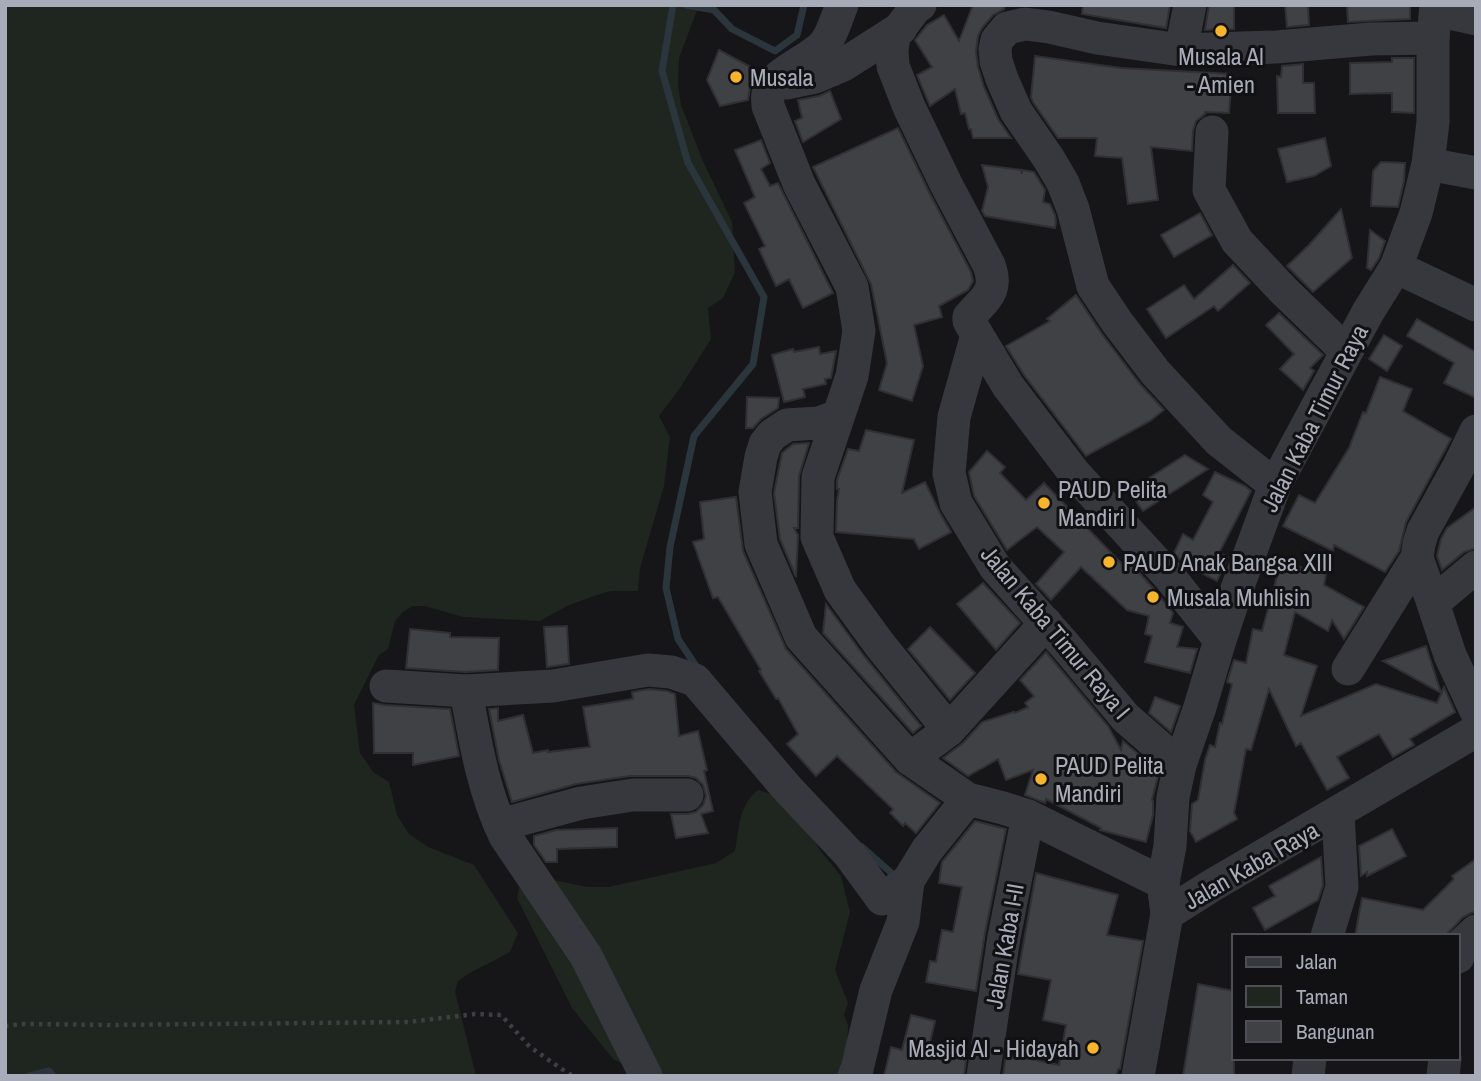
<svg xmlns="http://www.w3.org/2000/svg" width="1481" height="1081" font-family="'Archivo Narrow',sans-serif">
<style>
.green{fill:#1e261f}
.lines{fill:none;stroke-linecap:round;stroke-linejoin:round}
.stream{stroke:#2b353c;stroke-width:7}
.building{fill:#404145;stroke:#303034;stroke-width:2}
.path{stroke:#3d3f44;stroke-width:4.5;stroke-dasharray:3.5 5;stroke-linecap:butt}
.minor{stroke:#37383d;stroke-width:33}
.poi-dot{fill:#f7b52e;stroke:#111113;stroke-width:2.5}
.labels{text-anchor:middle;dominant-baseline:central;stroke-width:6;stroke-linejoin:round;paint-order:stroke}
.poi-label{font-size:24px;fill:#a7acb8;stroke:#111113;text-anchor:start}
.street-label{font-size:24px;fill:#a7acb8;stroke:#111113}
</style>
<rect width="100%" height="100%" fill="#161618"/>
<g class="green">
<path d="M5,5H699L679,58L678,84L681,105L702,159L732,222L735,272L723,298L708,308L711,339L680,388L659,416L670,437L664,486L640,568L638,591H611L600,594L569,605L540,621L463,617L425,606H413L403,612L395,621L388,649L379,655L354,705L360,753L373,772L389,782L397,815L409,834L428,847L474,865L518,933L510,952L468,974L458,981L455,992L476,1076H5Z"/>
<path d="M758,790L778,796L808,828L819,849L841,876L850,912L835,970L848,1003L844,1015L848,1025L847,1076H647L613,1059L572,1008L517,898L519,888L554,880L587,887H609L716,863L735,851C739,829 739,804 758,790Z"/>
</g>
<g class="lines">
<g class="stream">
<path d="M673,5L662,71L688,163L764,297L753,364L694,436L670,547L666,588L678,639L698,669"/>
<path d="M686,5L714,10L732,29L775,51L797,35L804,5"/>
<path d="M862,847L896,877L897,879"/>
<path d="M30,1076L49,1071L53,1076"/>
</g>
</g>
<g class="building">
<path d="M973,5H1005L1004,9L993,15L982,28L978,36L976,51L978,67L984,87L998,119L1011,138H973L971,129H969L965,113L961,114L955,89L930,106L917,75L932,67L915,40L927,25L944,15L959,41Z"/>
<path d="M1083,5H1170L1166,28L1082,14Z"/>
<path d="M1209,5H1234V29L1205,30Z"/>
<path d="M1285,5H1308L1309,25L1287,27Z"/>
<path d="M1347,5H1410V19L1348,22Z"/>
<path d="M719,50L758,71L750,88L748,100L720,106L707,80Z"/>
<path d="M1035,56L1121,68L1232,74L1229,113L1205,112V114L1196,121L1193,131L1192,151L1151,147L1158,200L1128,204L1122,158L1095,156L1097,138H1058L1033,102L1031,97Z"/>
<path d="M1392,58H1414V113L1392,112V93L1350,94V63L1392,62Z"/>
<path d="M1303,64V83H1314L1315,113H1278L1277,76L1281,77L1282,66Z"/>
<path d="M830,91L841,119L803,142L795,121L802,118L798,100L819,96Z"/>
<path d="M898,128L930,194L971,272L973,281L968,290L939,306L942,317L914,325L923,366L912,401L879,390L887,363L871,284L813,167Z"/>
<path d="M1325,138L1331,166L1314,176L1287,182L1278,149Z"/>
<path d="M761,140L770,163L761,169L770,186L778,183L833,293L803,308L789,279L776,286L759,249L765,246L744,203L755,197L735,150Z"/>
<path d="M1381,162L1405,163L1404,181L1398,207L1371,206L1373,171Z"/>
<path d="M982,165L1021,170L1022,174V170L1034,172L1045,190L1043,202L1050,204L1055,215L1056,222L1055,228L985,216L982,211L988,187Z"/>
<path d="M1341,209L1352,258L1313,292L1287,266L1309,245Z"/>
<path d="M1200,213L1212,235L1174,257L1161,235Z"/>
<path d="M1370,230L1385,241L1379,258L1371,270L1367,268Z"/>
<path d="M1233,265L1250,283L1218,311L1214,306L1166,338L1147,309L1184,285L1194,299Z"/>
<path d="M1076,295L1102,334L1140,384L1164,410L1150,421L1086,456L1024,375L1006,346L1050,321L1047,319Z"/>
<path d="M1279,313L1323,355L1310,368L1314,371L1303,390L1280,369L1294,354L1266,325Z"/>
<path d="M1417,319L1476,352V398L1444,383L1454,363L1407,336Z"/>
<path d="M1384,335L1402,346L1387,371L1369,359Z"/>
<path d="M819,347L820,354L836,351L831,378L825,379L826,384L803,389L805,397L784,402L772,355L793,349L794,352Z"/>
<path d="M1380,377L1412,389L1403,411L1451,439L1406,522L1399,551L1385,572L1334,545L1333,551L1283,526L1299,495L1315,503L1349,448L1363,412L1366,413Z"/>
<path d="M747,397L779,398L778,408L761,419L753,428H746Z"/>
<path d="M866,430L914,440L902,493L925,482L940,513L951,532L919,549L914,539L836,532L837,501L839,489H837V480L848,449L859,451Z"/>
<path d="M809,443L799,476L798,528H794L798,535L796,577L780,539L774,493L782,453L793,444Z"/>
<path d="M987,451L1005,467L1000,473L1026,500L1044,483L1121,563L1127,559L1153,588L1173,613L1170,623L1183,627L1177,647L1197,649L1190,673L1145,662L1152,636L1145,634L1149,616L1127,610L1081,567L1051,600L1036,584L1064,552L1037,527L1007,550L974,496L969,472Z"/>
<path d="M1185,455L1208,469L1143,511L1129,491Z"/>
<path d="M1215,472L1245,486L1251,491L1219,553L1228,557L1217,581L1185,565L1174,553L1183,534L1193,540L1213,502L1203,495Z"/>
<path d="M736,497L743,551L786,649L896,772L940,803L916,833L905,823L903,826L890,813L893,809L837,756L816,776L787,744L798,734L778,698L776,699L759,671L761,670L718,597L713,598L693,542L704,539L700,502Z"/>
<path d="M1476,507V548L1464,552L1442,570L1437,556L1441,539L1447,528Z"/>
<path d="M1281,562L1326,574L1324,585L1364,607L1344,639L1332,620L1328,631L1295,612L1284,655L1317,666L1301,716L1376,684L1437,703L1444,687L1455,712L1410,739L1414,745L1393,757L1379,734L1337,757L1349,778L1327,790L1301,743L1296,746L1269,689L1251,750L1246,749L1234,813L1237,819L1196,842L1190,831L1192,804L1198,800L1205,760L1210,745L1215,747L1220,723L1222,724L1232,684L1227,682L1234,660L1246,663L1253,629L1262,631Z"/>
<path d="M983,583L1020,623L996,650L957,604Z"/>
<path d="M826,604L864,656L921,726L913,733L823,633Z"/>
<path d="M567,626L569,664L547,667L544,627Z"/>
<path d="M930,627L975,673L950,700L908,649Z"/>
<path d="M410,629L450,633V637L499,638L498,670L466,672L406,668Z"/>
<path d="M1426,646L1441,693L1383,661Z"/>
<path d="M1046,652L1108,726L1121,750L1123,741L1159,772L1152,800L1153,801V815L1146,842L1100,830L1101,828L1046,799L1045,803L1025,795L1033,770L1006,780L998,759L968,776L943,758L963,743L982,722L1014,712L1015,713L1028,707L1025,703L1034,696L1020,680Z"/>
<path d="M649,689L667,691L675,694L679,736L698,731L707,770L704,771L713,811L701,814L708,833L676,838L671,814H687L696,812L703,805L706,796L703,785L696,778L688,776H630L576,784L512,802L499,760L489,709L498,708V721L523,715L533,753L548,750V752L590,747L583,707L633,699L632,692Z"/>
<path d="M1155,697L1180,706L1171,732L1149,713Z"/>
<path d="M373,703L385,705L450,709L459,756L413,765V753H374Z"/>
<path d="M975,821L1006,829L985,933L976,991L926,982L930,961L936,962L942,930L953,932L962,887L939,883L942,862Z"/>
<path d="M617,828V847L557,849V862H546L534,845V836L556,830Z"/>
<path d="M1392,829L1406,856L1367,876V872L1361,876L1359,846Z"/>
<path d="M1321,857L1323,885L1318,900L1265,930L1253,908L1275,896L1269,886Z"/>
<path d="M1476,859V912L1471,913L1463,917L1445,936H1355L1362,898L1423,910L1454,879L1452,876Z"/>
<path d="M1036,873L1118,895L1107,935L1143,941L1120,1069H1118L1116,1076H1003L1006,1054L1059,1065L1066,1025L1043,1020L1051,980L1018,974Z"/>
<path d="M1198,984L1234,991V1076H1183Z"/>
<path d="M911,1015L935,1021L928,1051L966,1060L964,1076H884L891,1047L902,1050Z"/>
</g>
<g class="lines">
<path class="path" d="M5,1026L24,1024L110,1025L409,1022L475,1014L501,1015L530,1047L569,1074L576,1076"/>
<g class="minor">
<path d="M842,5C837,17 833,32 826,42C812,61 773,70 768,94C767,95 768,105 768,106L799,184L852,287L859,331L852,376L818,477L817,537L840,590L880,645L949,730"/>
<path d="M920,5L916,7L894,36L892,50L893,66L909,107L947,186L989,265C999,292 985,298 969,317V321L1008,386L1075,474L1168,575L1220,640"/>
<path d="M1436,10L1476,19"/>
<path d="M1181,50L1190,5"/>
<path d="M786,83L815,77L843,65L901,28"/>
<path d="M1212,132L1209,190L1237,241L1283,290L1346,351"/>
<path d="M1428,164L1476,173"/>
<path d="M1396,267L1476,305"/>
<path d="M977,335L954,417L949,473L956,503L995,567L1064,644L1126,718L1180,765"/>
<path d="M838,416L819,423L787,425L772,435L765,444L761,457L755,492L761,544L801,637L910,759L968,799L1003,808L1028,816L1163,883"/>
<path d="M1275,485L1219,441L1155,372L1117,322L1093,286L1073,209L1063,183L1049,159L1016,111L1002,79L996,61L995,49L997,40L1007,28L1025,24L1049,27L1097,38L1181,50L1276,47L1371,39L1433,38"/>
<path d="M1476,567L1433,603L1450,655L1476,711"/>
<path d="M1433,603L1417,558L1419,544L1423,531L1459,466L1476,431"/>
<path d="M1348,669L1417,558"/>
<path d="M386,686L466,691L553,686L648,670L671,672L695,680L786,787L849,854L882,899L908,881"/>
<path d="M466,691C475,740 483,791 505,836L586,956L646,1076"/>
<path d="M910,759L949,730L1046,623"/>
<path d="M500,825L581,803L633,795H687"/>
<path d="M1167,914L1163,883L1170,846L1173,797L1180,765L1200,707L1220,640L1237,589L1275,485L1368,312L1396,267L1416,213L1428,164L1433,122V38L1436,5"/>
<path d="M1327,936L1342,887L1338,814"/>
<path d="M1458,957L1460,946L1476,931"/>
<path d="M854,1076L857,1069L876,990L903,922L908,881L927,850L968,799"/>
<path d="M983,1076L1004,937L1028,816"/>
<path d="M1138,1076L1167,914L1211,886L1476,731"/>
<path d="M1308,1076L1310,1058"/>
<path d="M1443,1076L1445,1058"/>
</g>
</g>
<g class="poi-dot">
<circle cx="1221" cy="31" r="7"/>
<circle cx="736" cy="77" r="7"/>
<circle cx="1044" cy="503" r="7"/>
<circle cx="1109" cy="562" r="7"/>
<circle cx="1153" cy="597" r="7"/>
<circle cx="1041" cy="779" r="7"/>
<circle cx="1093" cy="1048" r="7"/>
</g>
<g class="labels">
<g class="poi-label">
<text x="1221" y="56" text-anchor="middle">Musala Al<tspan x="1221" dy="28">- Amien</tspan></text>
<text x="750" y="77">Musala</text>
<text x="1058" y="489">PAUD Pelita<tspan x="1058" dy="28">Mandiri I</tspan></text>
<text x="1123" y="562">PAUD Anak Bangsa XIII</text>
<text x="1167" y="597">Musala Muhlisin</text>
<text x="1055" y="765">PAUD Pelita<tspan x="1055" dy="28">Mandiri</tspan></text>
<text x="1079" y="1048" text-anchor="end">Masjid Al - Hidayah</text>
</g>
<g class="street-label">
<text transform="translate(1314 418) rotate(-63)">Jalan Kaba Timur Raya</text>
<text transform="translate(1056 632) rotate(50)">Jalan Kaba Timur Raya I</text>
<text transform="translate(1251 865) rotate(-30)">Jalan Kaba Raya</text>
<text transform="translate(1004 946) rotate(-80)">Jalan Kaba I-II</text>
</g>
</g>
<rect width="1481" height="1081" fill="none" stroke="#a7acb8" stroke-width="14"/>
<rect x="1232" y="934" width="228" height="126" fill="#111113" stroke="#4d4f55" stroke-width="2"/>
<rect x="1246" y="957" width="35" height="10" fill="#37383d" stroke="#4d4f55" stroke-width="2"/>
<text x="1296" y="969" font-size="21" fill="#a7acb8">Jalan</text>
<rect x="1246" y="986" width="35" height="21" fill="#1e261f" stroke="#4d4f55" stroke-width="2"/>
<text x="1296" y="1004" font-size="21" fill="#a7acb8">Taman</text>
<rect x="1246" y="1021" width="35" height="21" fill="#404145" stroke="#4d4f55" stroke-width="2"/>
<text x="1296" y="1039" font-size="21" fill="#a7acb8">Bangunan</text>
</svg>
